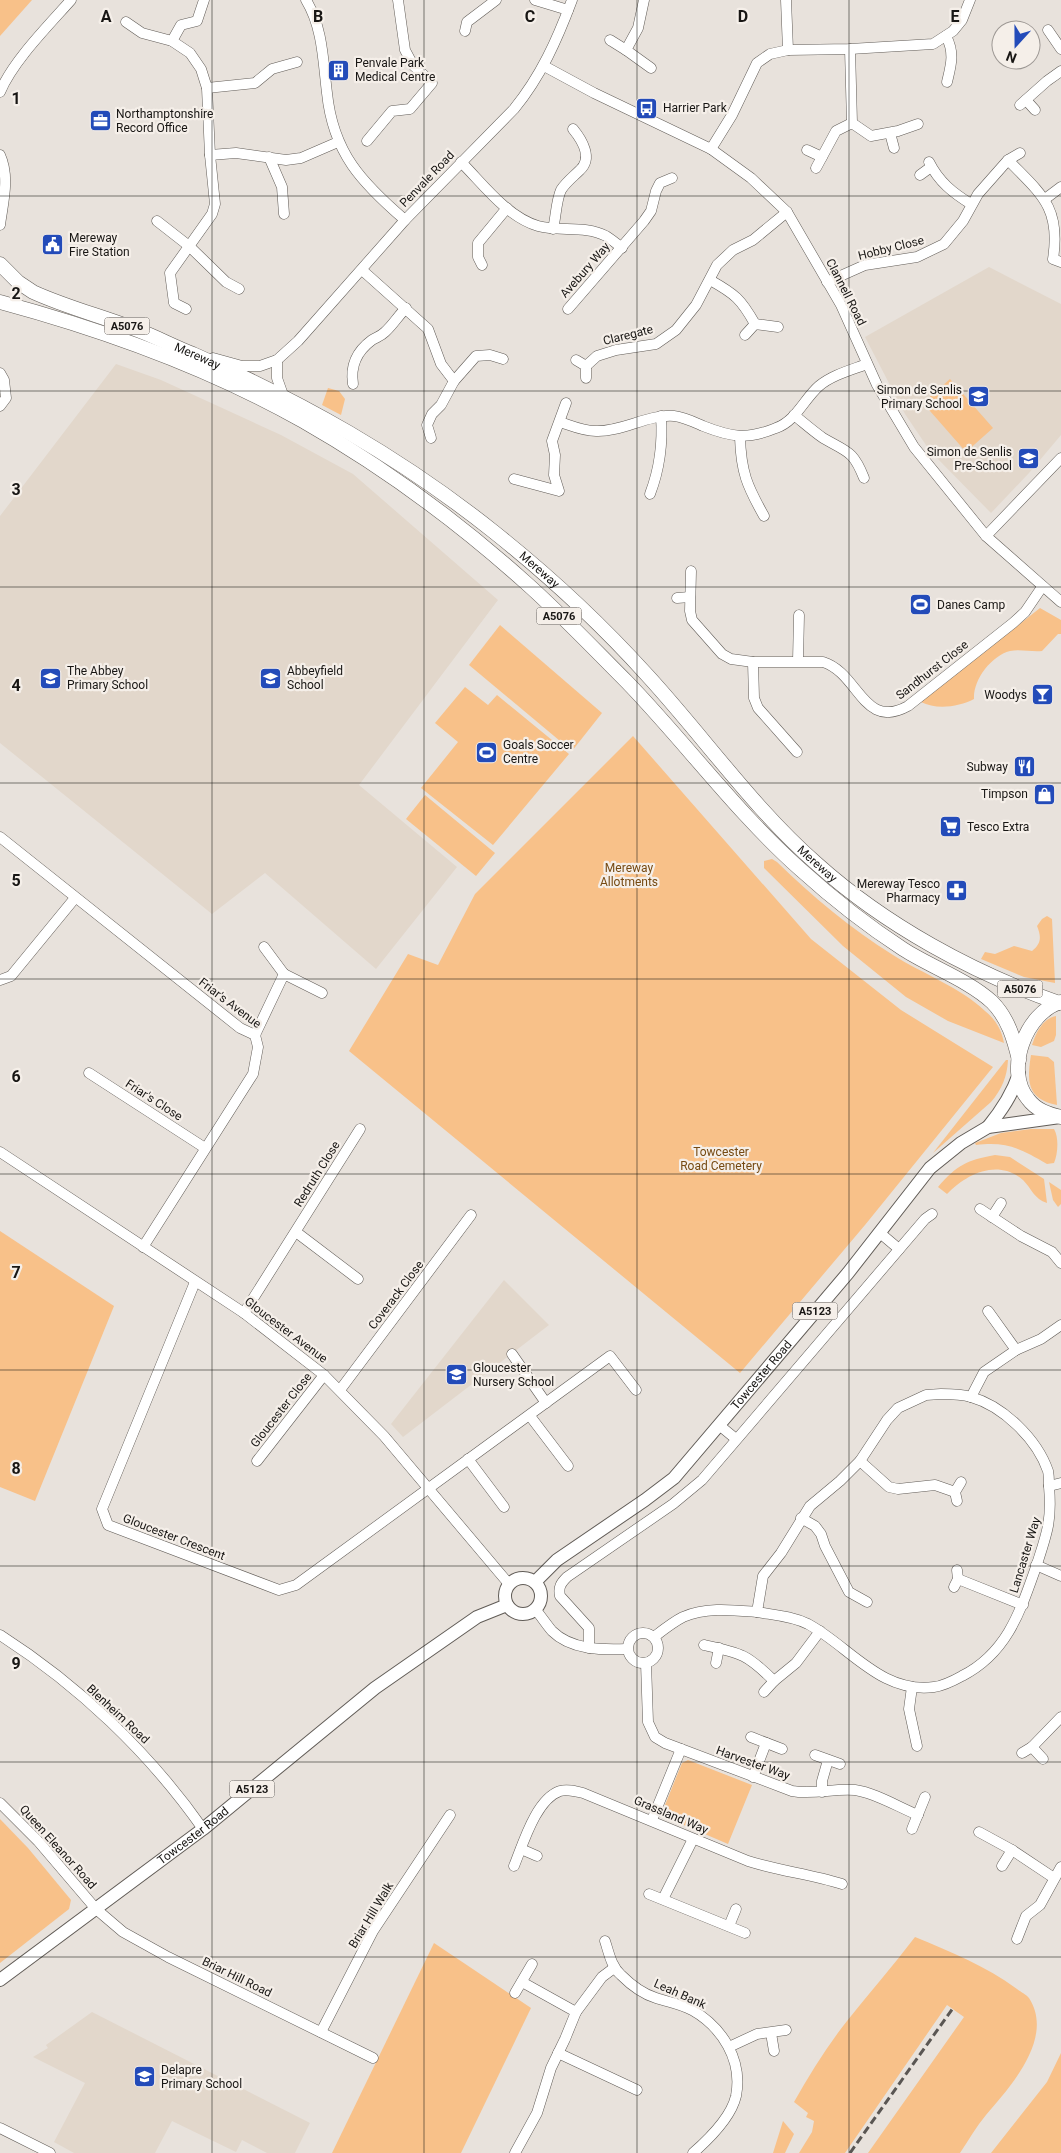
<svg xmlns="http://www.w3.org/2000/svg" width="1061" height="2153" font-family="Roboto,sans-serif">
<style>
.built{fill:#e2d7cb}
.green{fill:#f8c189}
.lines{fill:none;stroke-linecap:round;stroke-linejoin:round}
.minor-casing{stroke:#615c57;stroke-width:11}
.major-casing{stroke:#615c57;stroke-width:14}
.highway-casing{stroke:#615c57;stroke-width:15}
.minor{stroke:#fff;stroke-width:10}
.major{stroke:#fff;stroke-width:12}
.highway{stroke:#fff;stroke-width:14}
.rail{stroke:#5a5653;stroke-width:3;stroke-dasharray:8 4;stroke-linecap:butt}
.grid{fill:none;stroke:#181614;stroke-width:1;stroke-opacity:0.55}
.labels{text-anchor:middle;dominant-baseline:central;stroke-width:4.5;stroke-linejoin:round;paint-order:stroke}
.shield{fill:#f5efe9;stroke:#5a5754;stroke-width:1}
.shield-label{font-size:11px;font-weight:bold;fill:#181614}
.poi-label{font-size:12px;fill:#181614;stroke:#f5efe9;text-anchor:start}
.street-label{font-size:12px;fill:#181614;stroke:#f5efe9}
.park-label{font-size:12px;fill:#764a12;stroke:#f5efe9}
.grid-label{font-size:16px;text-anchor:middle;font-weight:bold;fill:#181614;stroke:#f5efe9;stroke-width:4.5;stroke-linejoin:round;paint-order:stroke}
</style>
<rect width="100%" height="100%" fill="#e8e2dc"/>
<g class="built">
<path d="M989,267L1061,304V435L1029,473L991,513L930,451L905,414L865,337Z"/>
<path d="M116,364L161,380L281,435L353,474L498,600L359,785L457,867L376,969L265,873L212,914L0,743V516Z"/>
<path d="M504,1280L549,1325L403,1437L391,1424Z"/>
<path d="M92,2012L310,2123L295,2153H267L242,2140L236,2152L172,2121L155,2153H74L54,2142L85,2083L33,2057L48,2048L46,2045Z"/>
</g>
<g class="green">
<path d="M0,0H32L0,36Z"/>
<path d="M950,379L993,428L966,452L923,403Z"/>
<path d="M328,388L339,391L345,399L341,415L322,405Z"/>
<path d="M1040,608L1061,620V634H1058L1042,651C1031,652 1020,649 1010,651C991,656 973,680 974,699C959,707 936,710 921,702Z"/>
<path d="M500,625L602,713L572,751L469,665Z"/>
<path d="M465,687L488,705L497,695L569,754L493,845L421,788L458,742L435,723Z"/>
<path d="M633,736L811,939L901,1010L993,1067L865,1225L740,1373L349,1051L408,954L438,965L475,894Z"/>
<path d="M425,795L495,853L476,876L406,819Z"/>
<path d="M772,859L777,862C813,897 850,928 893,955C923,974 960,987 985,1011C995,1019 1002,1030 1004,1043L948,1021L906,997L843,946L764,868V861Z"/>
<path d="M1047,916L1052,919L1055,983L1024,977L981,959L985,952L995,954L1014,946L1032,951C1042,943 1041,936 1037,926L1042,919Z"/>
<path d="M1056,1016V1035L1054,1041L1041,1047L1032,1045C1036,1033 1042,1019 1056,1016Z"/>
<path d="M1031,1055L1048,1057L1054,1062L1057,1105C1026,1099 1027,1080 1031,1055Z"/>
<path d="M1006,1060H1008C1007,1077 1002,1089 991,1102L933,1153Z"/>
<path d="M1031,1129H1054C1059,1137 1058,1154 1054,1163L1047,1164C1021,1149 1007,1141 976,1145L975,1143L1001,1133Z"/>
<path d="M995,1155L1010,1157L1044,1179L1047,1203C1034,1199 1032,1189 1023,1180C998,1158 966,1174 947,1194L938,1187C957,1165 967,1160 995,1155Z"/>
<path d="M1049,1182L1061,1190V1204L1058,1207L1053,1200Z"/>
<path d="M0,1231L114,1306L35,1501L0,1487Z"/>
<path d="M688,1760L752,1785L728,1844L665,1817L663,1810L682,1763Z"/>
<path d="M0,1819L28,1848L71,1900L69,1909L0,1963Z"/>
<path d="M915,1937C951,1952 986,1966 1017,1989C1021,1992 1027,1995 1029,1998C1055,2038 1010,2087 986,2115C976,2127 968,2141 960,2153H868L964,2017L947,2005L845,2153H799L812,2132L814,2121L806,2117L808,2113L794,2102C810,2074 827,2046 847,2021C869,1993 893,1966 915,1937Z"/>
<path d="M434,1943L531,2008L461,2153H332Z"/>
<path d="M1061,2053V2153H991L1047,2082Z"/>
<path d="M783,2121L794,2134L785,2153H773Z"/>
</g>
<g class="lines">
<defs>
<g id="minor">
<path d="M306,0C323,28 323,61 327,93C333,153 362,183 405,220"/>
<path d="M535,0L568,10"/>
<path d="M644,0L638,28L626,50L651,68"/>
<path d="M786,0L788,50"/>
<path d="M126,22L142,33L172,41L190,53L201,69L207,88L210,155L215,204L212,214L170,273L174,303L186,309"/>
<path d="M1048,30L1061,49"/>
<path d="M465,31L467,22L496,0"/>
<path d="M946,36C955,53 951,65 947,82"/>
<path d="M610,40L626,50"/>
<path d="M172,41L181,25L197,21L204,0"/>
<path d="M850,49L852,123"/>
<path d="M544,66L594,93L711,149L751,178L787,212L841,305L877,385L914,447L986,536L1061,602"/>
<path d="M207,88L255,83L272,69L297,62"/>
<path d="M0,92C13,61 48,26 71,0"/>
<path d="M1026,100L1035,110"/>
<path d="M1020,105L1047,81L1061,71"/>
<path d="M890,133L894,148"/>
<path d="M367,141L392,111L410,109L432,83L413,65L405,50L398,0"/>
<path d="M711,149L732,115L757,63L770,54L788,50L850,49L933,44L953,31L962,20L970,0"/>
<path d="M807,150L822,157"/>
<path d="M0,155C10,177 3,202 0,225"/>
<path d="M210,155L236,153L286,160L301,158L338,142"/>
<path d="M269,157L282,187L284,214"/>
<path d="M1008,160L1020,153"/>
<path d="M461,162C483,184 507,217 538,226C560,232 585,225 606,236C611,239 617,244 622,248"/>
<path d="M929,162C939,182 953,193 971,204"/>
<path d="M816,168L836,131L852,123L871,136L898,131L918,124"/>
<path d="M920,175L931,167"/>
<path d="M1045,199L1061,187"/>
<path d="M157,221L189,246L226,282L239,289"/>
<path d="M553,229C556,217 556,201 561,190C566,182 573,177 580,170C593,158 582,140 573,129"/>
<path d="M482,265L478,257V243L507,208"/>
<path d="M362,270L428,329L441,364L454,381"/>
<path d="M710,280C735,294 741,299 755,324"/>
<path d="M827,282L865,265L917,257L944,244L963,221L978,194L1008,160C1041,194 1061,207 1053,259L1061,262"/>
<path d="M568,309L644,221L651,211L656,191L660,183L672,178"/>
<path d="M745,335L755,324L778,327"/>
<path d="M213,358L242,366H260L277,360L298,341L405,220L514,109C541,76 557,40 572,0"/>
<path d="M277,360V378L283,395"/>
<path d="M576,360L586,366V378"/>
<path d="M586,366L597,356L616,350L656,344L676,330L696,305L717,265L733,250L753,240L787,212"/>
<path d="M0,373L4,380L6,398L0,406"/>
<path d="M353,384C350,365 357,351 372,340C377,337 381,336 385,332C393,325 398,316 406,308"/>
<path d="M794,415C804,423 813,431 823,438C847,452 853,450 864,478"/>
<path d="M560,422C572,426 583,431 596,431C622,432 648,414 674,416C684,417 694,422 703,426C731,437 747,440 776,428C796,421 804,399 819,386C832,375 851,370 867,364"/>
<path d="M740,437C741,472 747,486 764,516"/>
<path d="M431,438L427,425L432,414L441,405L454,381L476,356L490,355L503,359"/>
<path d="M514,479L559,491L554,475L555,455L552,441L566,403"/>
<path d="M650,494C660,468 663,444 661,416"/>
<path d="M986,536L1061,458"/>
<path d="M691,571L690,611L692,620L722,654L731,659L753,662H823C859,673 863,731 908,706L1013,623L1025,612L1042,587"/>
<path d="M677,598L690,597"/>
<path d="M798,661L799,615"/>
<path d="M753,662L754,698L758,708L797,752"/>
<path d="M0,837L240,1028L255,1035L258,1047L253,1074L143,1247"/>
<path d="M264,947L284,974"/>
<path d="M0,980L11,976L75,898"/>
<path d="M255,1035L284,974L322,993"/>
<path d="M89,1073L205,1148"/>
<path d="M0,1152L244,1313L324,1375L384,1436L509,1584"/>
<path d="M980,1209L1021,1236L1052,1252L1061,1263"/>
<path d="M992,1217L1001,1203"/>
<path d="M296,1232L358,1279"/>
<path d="M880,1233L899,1249"/>
<path d="M195,1282L102,1509L108,1525L279,1590L296,1585L610,1356L636,1390"/>
<path d="M988,1311L1016,1350"/>
<path d="M244,1313L360,1129"/>
<path d="M512,1354L546,1403"/>
<path d="M340,1390L471,1215"/>
<path d="M941,1394C951,1394 961,1394 971,1397C1003,1406 1037,1439 1048,1471C1049,1475 1049,1481 1049,1486C1052,1522 1047,1533 1036,1567C1020,1612 1007,1653 962,1676C953,1681 943,1686 934,1687C881,1694 849,1646 808,1624C792,1616 774,1615 757,1612L763,1576L781,1553L810,1506L840,1481L860,1461L887,1420L898,1408L926,1395Z"/>
<path d="M971,1397L984,1372L1016,1350L1041,1339L1061,1325"/>
<path d="M530,1416L568,1466"/>
<path d="M719,1425L736,1439"/>
<path d="M468,1459L504,1507"/>
<path d="M257,1461L324,1375"/>
<path d="M860,1461L889,1487L898,1489L935,1485L955,1492"/>
<path d="M1049,1486L1061,1483"/>
<path d="M957,1501L955,1492L961,1482"/>
<path d="M801,1518L815,1526L821,1534L825,1546L849,1592L867,1602"/>
<path d="M1036,1565L1061,1576"/>
<path d="M958,1579L1023,1605"/>
<path d="M954,1587L958,1579L957,1570"/>
<path d="M535,1609C541,1616 546,1624 552,1631C571,1650 602,1650 627,1649"/>
<circle cx="643" cy="1648" r="15"/>
<path d="M0,1635C78,1685 149,1752 203,1829"/>
<path d="M654,1637C663,1630 673,1622 683,1617C706,1607 732,1610 757,1612"/>
<path d="M704,1645C741,1653 747,1654 774,1681L796,1663L820,1631"/>
<path d="M589,1648V1628L560,1596C558,1587 561,1583 567,1577L673,1504L702,1480L925,1219L932,1214"/>
<path d="M646,1663L648,1722L655,1737L665,1743L792,1791C813,1795 834,1788 855,1790C876,1793 898,1807 918,1815"/>
<path d="M716,1663L719,1648"/>
<path d="M912,1687L909,1709L917,1746"/>
<path d="M764,1692L774,1681"/>
<path d="M751,1737L782,1749"/>
<path d="M1032,1747L1043,1759"/>
<path d="M1022,1753L1032,1747L1061,1717"/>
<path d="M815,1755L840,1764"/>
<path d="M753,1777L766,1743"/>
<path d="M822,1792V1781L828,1760"/>
<path d="M0,1803L38,1841L96,1909L123,1932L168,1957L373,2058"/>
<path d="M652,1820L681,1749"/>
<path d="M912,1829L925,1797"/>
<path d="M979,1832L1012,1850L1054,1878"/>
<path d="M521,1849L537,1856"/>
<path d="M514,1866C523,1844 536,1799 560,1791C567,1789 575,1791 583,1793L748,1861C779,1871 810,1874 842,1884"/>
<path d="M1002,1866L1012,1850"/>
<path d="M649,1894L745,1933"/>
<path d="M663,1899L693,1839"/>
<path d="M729,1926L736,1909"/>
<path d="M1017,1939L1026,1916L1040,1905L1061,1867"/>
<path d="M605,1941C609,1953 611,1966 621,1975C630,1984 643,1994 656,1998C668,2002 680,2004 692,2010C722,2027 743,2060 736,2096C731,2118 709,2139 693,2153"/>
<path d="M522,1982L576,2012"/>
<path d="M515,1993L532,1964"/>
<path d="M321,2032L373,1931L450,1815"/>
<path d="M771,2033L774,2051"/>
<path d="M729,2047L757,2034L786,2030"/>
<path d="M558,2053L637,2090"/>
<path d="M0,2128L50,2153"/>
<path d="M515,2153L537,2113L551,2068L565,2039L576,2012L602,1977L614,1968"/>
</g>
<g id="major">
<path d="M988,1127C1002,1110 1012,1095 1019,1074"/>
<circle cx="523" cy="1596" r="18"/>
<path id="s1" d="M535,1582L557,1560L645,1500L674,1478L848,1273L930,1168L961,1143L988,1127L1060,1117"/>
<path id="s2" d="M0,1980L203,1829L375,1688L477,1617L507,1605"/>
</g>
<g id="highway">
<path id="s3" d="M0,264L18,282L33,292C68,308 105,317 140,331C158,338 175,347 193,354C302,402 400,457 494,532C548,575 600,623 647,675C704,737 753,808 817,864C885,925 973,973 1059,1003"/>
<path d="M0,302C104,330 209,368 303,421C382,466 457,521 525,582C560,613 593,648 627,682C686,743 736,812 800,869C832,898 866,925 903,949C931,967 968,980 992,1002C1008,1018 1014,1039 1019,1060"/>
<path d="M1061,1002C1026,1012 1004,1070 1028,1099C1036,1110 1048,1114 1061,1117"/>
</g>
</defs>
<use href="#minor" class="minor-casing"/>
<use href="#major" class="major-casing"/>
<use href="#highway" class="highway-casing"/>
<use href="#minor" class="minor"/>
<use href="#major" class="major"/>
<use href="#highway" class="highway"/>
<path class="rail" d="M850,2153L953,2008"/>
</g>
<path class="grid" d="M212,0V2153M424,0V2153M637,0V2153M849,0V2153M0,196H1061M0,391H1061M0,587H1061M0,783H1061M0,979H1061M0,1174H1061M0,1370H1061M0,1566H1061M0,1762H1061M0,1957H1061"/>
<defs>
<symbol id="building-square" viewBox="-11 -11 22 22"><rect x="-9" y="-9" width="18" height="18" rx="4" fill="#234bb9" stroke="#f5efe9"/><path d="M-4-6H4V6H1V3H-1V6H-4ZM-2.5-4.3h1.7v1.8h-1.7ZM.8-4.3h1.7v1.8H.8ZM-2.5-1h1.7V.8h-1.7ZM.8-1h1.7V.8H.8Z" fill="#fff"/></symbol>
<symbol id="bus-square" viewBox="-11 -11 22 22"><rect x="-9" y="-9" width="18" height="18" rx="4" fill="#234bb9" stroke="#f5efe9"/><path d="M-5-6H5V4H4V6H2V4H-2V6H-4V4H-5ZM-3.5-4V0h7V-4ZM-3.5 1.2v1.5H-2V1.2ZM2 1.2v1.5H3.5V1.2Z" fill="#fff"/></symbol>
<symbol id="office-square" viewBox="-11 -11 22 22"><rect x="-9" y="-9" width="18" height="18" rx="4" fill="#234bb9" stroke="#f5efe9"/><path d="M-6-3h4V-5.5h4V-3h4V5H-6ZM-1-4.5V-3h2v-1.5ZM-6 0V1H6V0Z" fill="#fff"/></symbol>
<symbol id="civic-square" viewBox="-11 -11 22 22"><rect x="-9" y="-9" width="18" height="18" rx="4" fill="#234bb9" stroke="#f5efe9"/><path d="M-.6-6.5H3V-4.5H.6V-3L4-1V1h2V6H-6V1h2V-1L-.6-3ZM-1.2 2.5V6h2.4V2.5Z" fill="#fff"/></symbol>
<symbol id="school-square" viewBox="-11 -11 22 22"><rect x="-9" y="-9" width="18" height="18" rx="4" fill="#234bb9" stroke="#f5efe9"/><path d="M0-5L7-2L0 1L-7-2ZM-4 1L0 2.5L4 1V4Q0 6-4 4Z" fill="#fff"/></symbol>
<symbol id="stadium-square" viewBox="-11 -11 22 22"><rect x="-9" y="-9" width="18" height="18" rx="4" fill="#234bb9" stroke="#f5efe9"/><path d="M0-5a6.5 5 0 1 0 0 10a6.5 5 0 1 0 0-10ZM-3.5-1.8h7v3.6h-7Z" fill="#fff"/></symbol>
<symbol id="bar-square" viewBox="-11 -11 22 22"><rect x="-9" y="-9" width="18" height="18" rx="4" fill="#234bb9" stroke="#f5efe9"/><path d="M-6-5H6L.8 .8V4.5H3.5V6h-7V4.5H-.8V.8Z" fill="#fff"/></symbol>
<symbol id="restaurant-square" viewBox="-11 -11 22 22"><rect x="-9" y="-9" width="18" height="18" rx="4" fill="#234bb9" stroke="#f5efe9"/><path d="M-5-6h1v4h1v-4h1v4h1v-4h1v5L-1.5 .5V6h-2V.5L-5-1ZM5-6V6H3V1.5H1.5Q1.5-4 5-6Z" fill="#fff"/></symbol>
<symbol id="shop-square" viewBox="-11 -11 22 22"><rect x="-9" y="-9" width="18" height="18" rx="4" fill="#234bb9" stroke="#f5efe9"/><path d="M-5-2.5h2.3a2.7 3.5 0 0 1 5.4 0H5L5.5 6h-11ZM-1.5-2.5h3a1.5 2.3 0 0 0-3 0Z" fill="#fff"/></symbol>
<symbol id="supermarket-square" viewBox="-11 -11 22 22"><rect x="-9" y="-9" width="18" height="18" rx="4" fill="#234bb9" stroke="#f5efe9"/><path d="M-6-5.5h2.5l.6 2H6L4.5 2H-2.5L-4.4-4H-6ZM-1.5 3.2a1.3 1.3 0 1 0 .1 0ZM3 3.2a1.3 1.3 0 1 0 .1 0Z" fill="#fff"/></symbol>
<symbol id="pharmacy-square" viewBox="-11 -11 22 22"><rect x="-9" y="-9" width="18" height="18" rx="4" fill="#234bb9" stroke="#f5efe9"/><path d="M-2-6h4v4h4v4h-4v4h-4v-4h-4v-4h4Z" fill="#fff"/></symbol>
</defs>
<g fill-rule="evenodd">
<use href="#building-square" x="326" y="58" width="25" height="25"/>
<use href="#bus-square" x="634" y="96" width="25" height="25"/>
<use href="#office-square" x="88" y="108" width="25" height="25"/>
<use href="#civic-square" x="40" y="232" width="25" height="25"/>
<use href="#school-square" x="966" y="384" width="25" height="25"/>
<use href="#school-square" x="1016" y="446" width="25" height="25"/>
<use href="#stadium-square" x="908" y="592" width="25" height="25"/>
<use href="#school-square" x="38" y="666" width="25" height="25"/>
<use href="#school-square" x="258" y="666" width="25" height="25"/>
<use href="#bar-square" x="1030" y="682" width="25" height="25"/>
<use href="#stadium-square" x="474" y="740" width="25" height="25"/>
<use href="#restaurant-square" x="1012" y="754" width="25" height="25"/>
<use href="#shop-square" x="1032" y="782" width="25" height="25"/>
<use href="#supermarket-square" x="938" y="814" width="25" height="25"/>
<use href="#pharmacy-square" x="944" y="878" width="25" height="25"/>
<use href="#school-square" x="444" y="1362" width="25" height="25"/>
<use href="#school-square" x="132" y="2064" width="25" height="25"/>
</g>
<g class="labels">
<g class="shield">
<rect x="104.5" y="317.5" width="45" height="17" rx="4"/>
<rect x="536.5" y="607.5" width="45" height="17" rx="4"/>
<rect x="997.5" y="980.5" width="45" height="17" rx="4"/>
<rect x="792.5" y="1302.5" width="45" height="17" rx="4"/>
<rect x="229.5" y="1780.5" width="45" height="17" rx="4"/>
</g>
<g class="shield-label">
<text x="127" y="326">A5076</text>
<text x="559" y="616">A5076</text>
<text x="1020" y="989">A5076</text>
<text x="815" y="1311">A5123</text>
<text x="252" y="1789">A5123</text>
</g>
<g class="poi-label">
<text x="355" y="63">Penvale Park<tspan x="355" dy="14">Medical Centre</tspan></text>
<text x="663" y="108">Harrier Park</text>
<text x="116" y="114">Northamptonshire<tspan x="116" dy="14">Record Office</tspan></text>
<text x="69" y="238">Mereway<tspan x="69" dy="14">Fire Station</tspan></text>
<text x="962" y="390" text-anchor="end">Simon de Senlis<tspan x="962" dy="14">Primary School</tspan></text>
<text x="1012" y="452" text-anchor="end">Simon de Senlis<tspan x="1012" dy="14">Pre-School</tspan></text>
<text x="937" y="605">Danes Camp</text>
<text x="67" y="671">The Abbey<tspan x="67" dy="14">Primary School</tspan></text>
<text x="287" y="671">Abbeyfield<tspan x="287" dy="14">School</tspan></text>
<text x="1027" y="695" text-anchor="end">Woodys</text>
<text x="503" y="745">Goals Soccer<tspan x="503" dy="14">Centre</tspan></text>
<text x="1008" y="767" text-anchor="end">Subway</text>
<text x="1028" y="794" text-anchor="end">Timpson</text>
<text x="967" y="827">Tesco Extra</text>
<text x="940" y="884" text-anchor="end">Mereway Tesco<tspan x="940" dy="14">Pharmacy</tspan></text>
<text x="473" y="1368">Gloucester<tspan x="473" dy="14">Nursery School</tspan></text>
<text x="161" y="2070">Delapre<tspan x="161" dy="14">Primary School</tspan></text>
</g>
<g class="street-label">
<text transform="translate(427 179) rotate(-46)">Penvale Road</text>
<text transform="translate(891 248) rotate(-14)">Hobby Close</text>
<text transform="translate(585 270) rotate(-49)">Avebury Way</text>
<text transform="translate(846 292) rotate(63)">Clannell Road</text>
<text transform="translate(628 335) rotate(-14)">Claregate</text>
<text stroke="none"><textPath href="#s3" startOffset="220">Mereway</textPath></text>
<text stroke="none"><textPath href="#s3" startOffset="625">Mereway</textPath></text>
<text transform="translate(932 670) rotate(-38)">Sandhurst Close</text>
<text stroke="none"><textPath href="#s3" startOffset="1030">Mereway</textPath></text>
<text transform="translate(230 1003) rotate(37)">Friar's Avenue</text>
<text transform="translate(154 1100) rotate(33)">Friar's Close</text>
<text transform="translate(317 1174) rotate(-58)">Redruth Close</text>
<text transform="translate(396 1295) rotate(-53)">Coverack Close</text>
<text transform="translate(286 1330) rotate(37)">Gloucester Avenue</text>
<text stroke="none"><textPath href="#s1" startOffset="309">Towcester Road</textPath></text>
<text transform="translate(281 1410) rotate(-52)">Gloucester Close</text>
<text transform="translate(174 1537) rotate(21)">Gloucester Crescent</text>
<text transform="translate(1025 1555) rotate(-73)">Lancaster Way</text>
<text transform="translate(118 1714) rotate(43)">Blenheim Road</text>
<text transform="translate(753 1763) rotate(20)">Harvester Way</text>
<text transform="translate(671 1815) rotate(23)">Grassland Way</text>
<text stroke="none"><textPath href="#s2" startOffset="241">Towcester Road</textPath></text>
<text transform="translate(58 1847) rotate(48)">Queen Eleanor Road</text>
<text transform="translate(371 1915) rotate(-59)">Briar Hill Walk</text>
<text transform="translate(237 1977) rotate(26)">Briar Hill Road</text>
<text transform="translate(680 1994) rotate(24)">Leah Bank</text>
</g>
<g class="park-label">
<text x="629" y="868">Mereway<tspan x="629" dy="14">Allotments</tspan></text>
<text x="721" y="1152">Towcester<tspan x="721" dy="14">Road Cemetery</tspan></text>
</g>
</g>
<g class="grid-label">
<text x="106" y="22">A</text>
<text x="318" y="22">B</text>
<text x="530" y="22">C</text>
<text x="743" y="22">D</text>
<text x="955" y="22">E</text>
<text x="16" y="104">1</text>
<text x="16" y="299">2</text>
<text x="16" y="495">3</text>
<text x="16" y="691">4</text>
<text x="16" y="886">5</text>
<text x="16" y="1082">6</text>
<text x="16" y="1278">7</text>
<text x="16" y="1474">8</text>
<text x="16" y="1669">9</text>
</g>
<g transform="translate(1016 45) rotate(201)"><circle r="24" fill="#f5efe9" stroke="#9d9894"/>
<path d="M0-4L9 19L0 12L-9 19Z" fill="#234bb9"/>
<text y="-8" font-size="14" font-weight="bold" text-anchor="middle" fill="#181614">N</text>
</g>
</svg>
